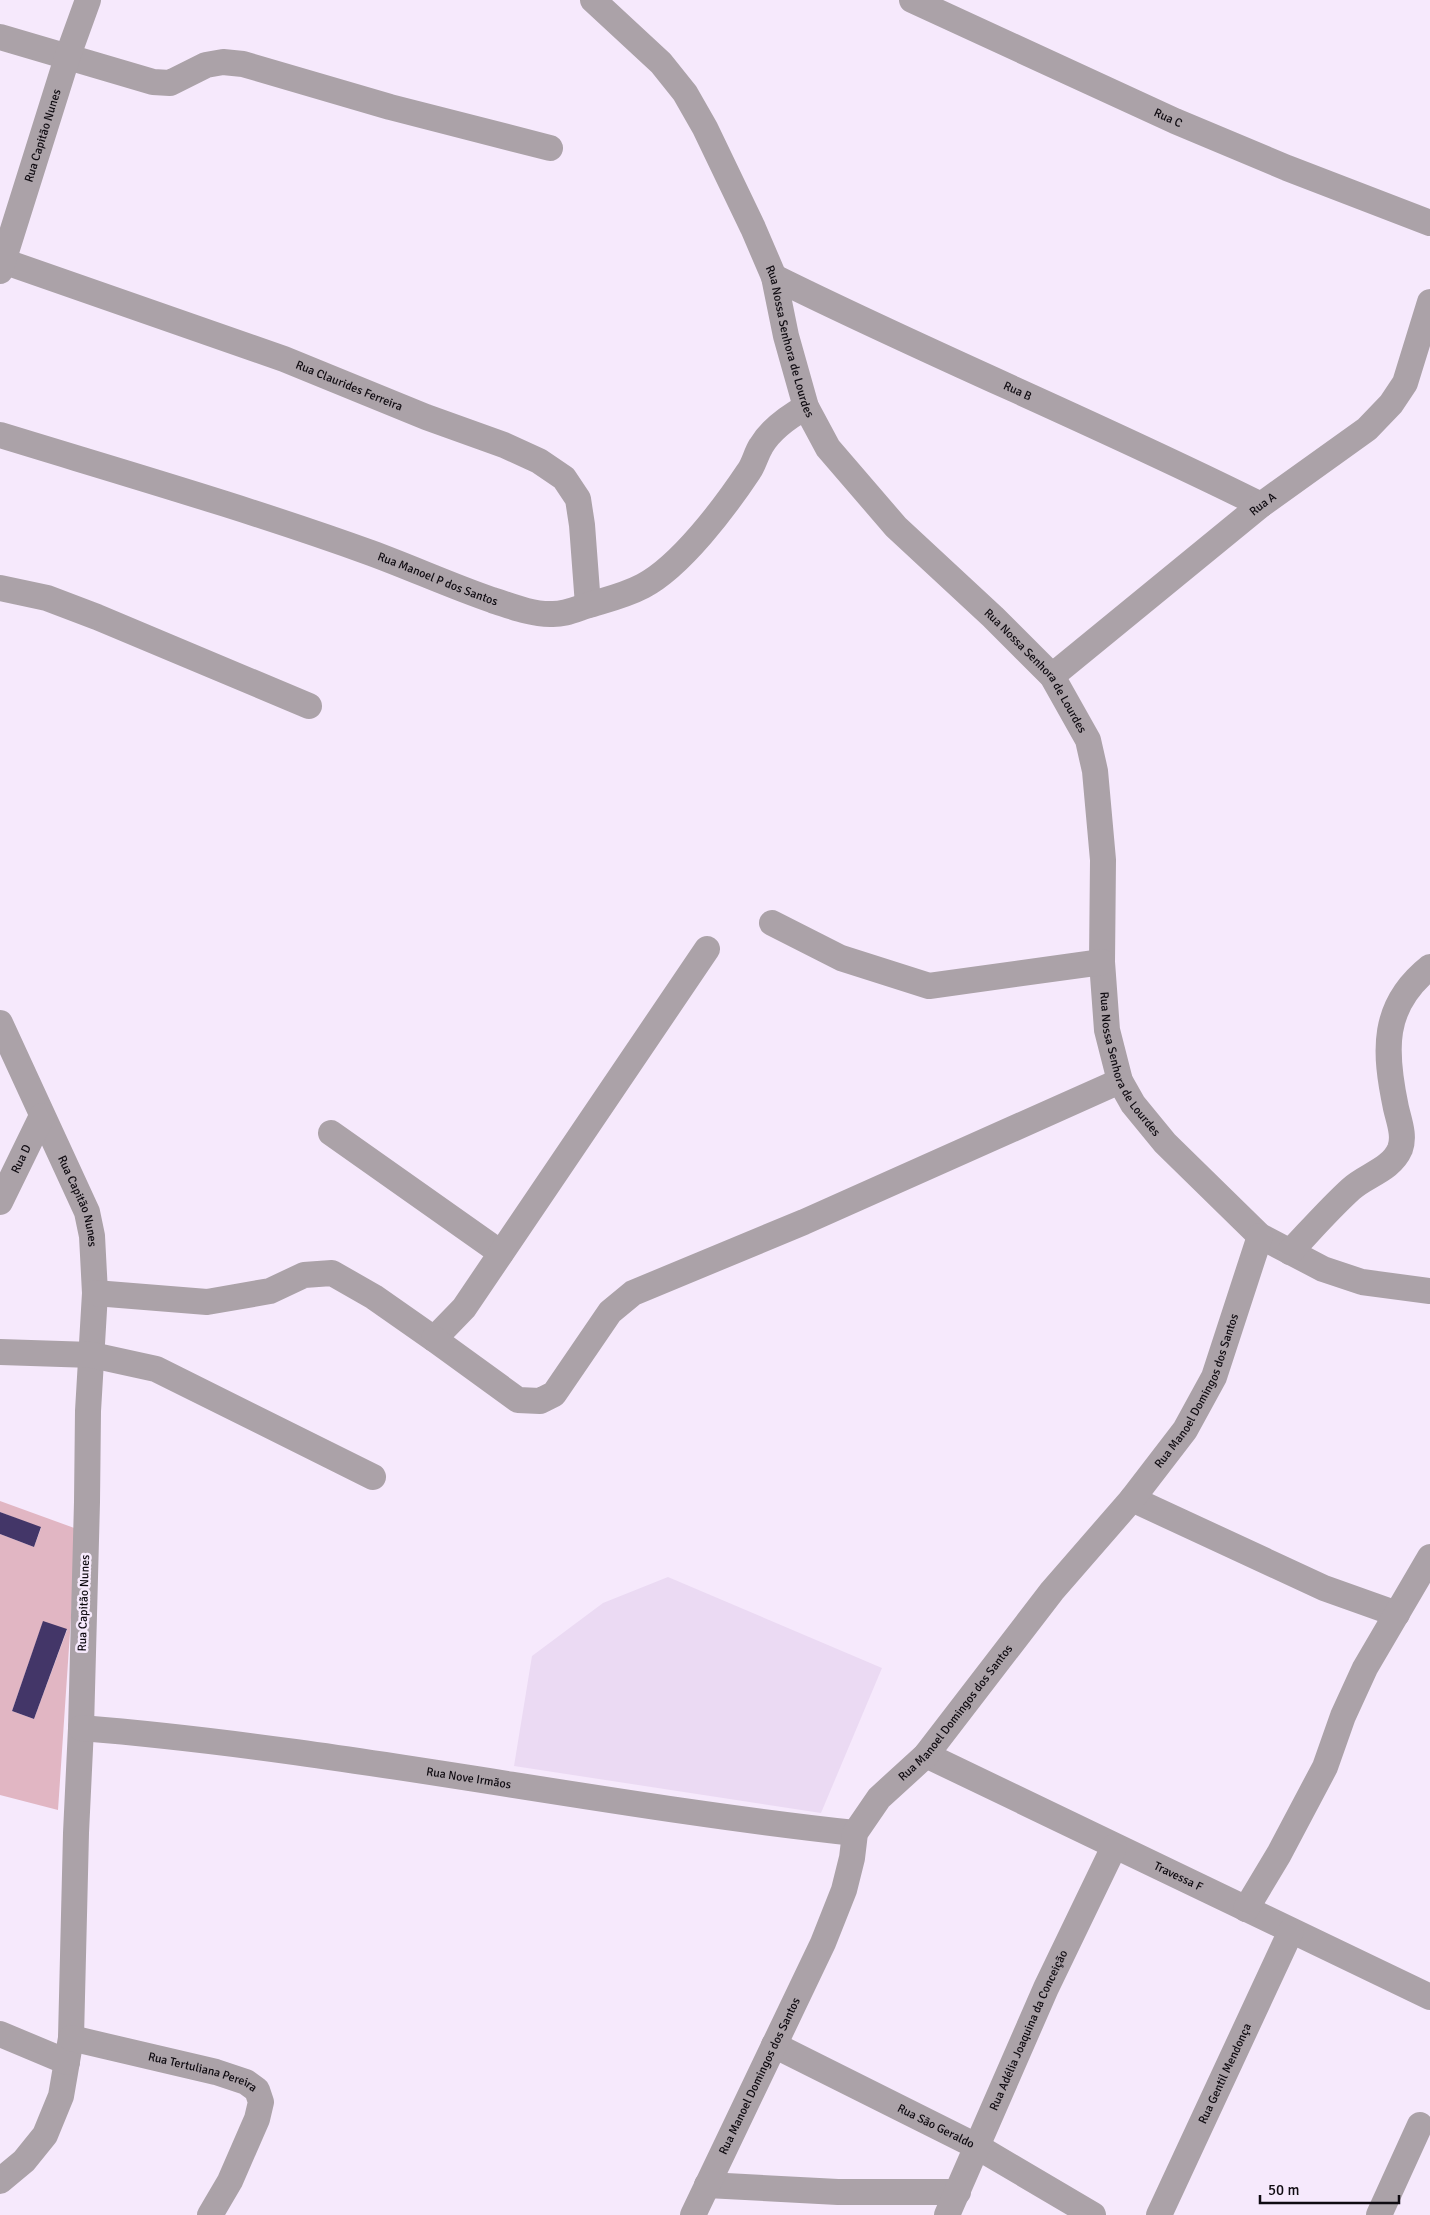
<svg xmlns="http://www.w3.org/2000/svg" width="1430" height="2215" font-family="Signika,sans-serif">
<style>
.built{fill:#ebdaf3}
.pitch{fill:#e1b6c3;fill-rule:evenodd}
.building{fill:#433668}
.lines{fill:none;stroke-linecap:round;stroke-linejoin:round}
.minor{stroke:#aba2a8;stroke-width:26}
.labels{text-anchor:middle;dominant-baseline:central;stroke-width:5;stroke-linejoin:round;paint-order:stroke}
.street-label{font-size:12px;fill:#0f0b11;stroke:#f6e9fc}
</style>
<rect width="100%" height="100%" fill="#f6e9fc"/>
<path class="built" d="M668,1577L882,1668L821,1813L514,1766L532,1656L603,1603Z"/>
<path class="pitch" d="M0,1501L77,1529L58,1810L0,1795V1534L34,1547L41,1528L0,1512ZM43,1622L67,1630L34,1719L12,1711Z"/>
<g class="building">
<path d="M0,1512L41,1527L34,1547L0,1534Z"/>
<path d="M43,1621L67,1629L34,1719L12,1711Z"/>
</g>
<g class="lines">
<g class="minor">
<path id="s1" d="M593,0L661,63L685,93L705,128L753,228L774,277L786,336L806,407L828,448L896,527L993,617L1052,676L1088,740L1095,771L1103,860L1102,962L1107,1030L1120,1081L1133,1104L1165,1143L1260,1236L1323,1269L1362,1282L1430,1291"/>
<path id="s2" d="M912,0L1175,121L1287,168L1430,223"/>
<path d="M0,37L153,82L170,83L206,65L223,62L243,64L390,107L550,148"/>
<path id="s3" d="M3,261L284,359L426,417L504,445L539,461L564,478L578,499L582,525L588,605"/>
<path id="s4" d="M0,271L67,58L88,0"/>
<path id="s5" d="M774,277C935,357 1101,425 1261,505"/>
<path id="s6" d="M0,435C124,473 249,509 371,553C412,568 451,586 492,600C511,606 530,614 550,614C563,615 574,610 586,606C605,600 624,596 643,586C681,566 725,507 749,471C754,464 756,454 761,446C771,429 788,417 806,407"/>
<path d="M0,588L47,598L97,617L309,706"/>
<path id="s7" d="M1052,676L1261,505L1367,429L1391,404L1405,383L1430,302"/>
<path d="M772,923L841,958L929,986L1102,962"/>
<path id="s8" d="M0,1023L87,1212L92,1236L95,1293L88,1411L87,1502L81,1728L76,1833L71,2038L61,2096L45,2135L24,2161L0,2181"/>
<path d="M331,1133L501,1253"/>
<path id="s9" d="M0,1202L42,1116"/>
<path d="M1290,1252C1310,1231 1329,1209 1351,1189C1366,1175 1391,1170 1400,1149C1405,1136 1399,1121 1396,1108C1384,1051 1381,1006 1430,967"/>
<path d="M95,1293L207,1302L270,1291L304,1275L332,1273L374,1297L434,1339L464,1308L707,949"/>
<path d="M434,1339L518,1400L540,1401L554,1394L610,1312L633,1293L804,1222L1120,1081"/>
<path d="M0,1352L92,1355L156,1369L373,1477"/>
<path d="M1132,1499L1324,1588L1397,1614"/>
<path id="s10" d="M81,1728C341,1749 596,1805 855,1833"/>
<path id="s11" d="M926,1755L1430,1997"/>
<path d="M1246,1909L1279,1854L1325,1767L1343,1716L1365,1668L1430,1557"/>
<path d="M0,2034L67,2062"/>
<path id="s12" d="M71,2038L216,2072L246,2082L257,2090L261,2102L257,2119L230,2181L210,2215"/>
<path id="s13" d="M774,2045L976,2146L1093,2215"/>
<path d="M707,2185L838,2192H958"/>
<path id="s14" d="M693,2215L823,1943L844,1890L852,1858L855,1833L879,1798L926,1755L1052,1591L1132,1499L1185,1430L1214,1377L1260,1236"/>
<path id="s15" d="M947,2215L1046,1988L1114,1847"/>
<path id="s16" d="M1159,2215L1291,1931"/>
<path d="M1379,2215L1420,2125"/>
</g>
</g>
<g class="labels">
<g class="street-label">
<text stroke="none"><textPath href="#s2" startOffset="282">Rua C</textPath></text>
<text stroke="none"><textPath href="#s4" startOffset="142">Rua Capitão Nunes</textPath></text>
<text stroke="none"><textPath href="#s1" startOffset="402">Rua Nossa Senhora de Lourdes</textPath></text>
<text stroke="none"><textPath href="#s3" startOffset="368">Rua Claurides Ferreira</textPath></text>
<text stroke="none"><textPath href="#s5" startOffset="269">Rua B</textPath></text>
<text stroke="none"><textPath href="#s7" startOffset="272">Rua A</textPath></text>
<text stroke="none"><textPath href="#s6" startOffset="461">Rua Manoel P dos Santos</textPath></text>
<text stroke="none"><textPath href="#s1" startOffset="822">Rua Nossa Senhora de Lourdes</textPath></text>
<text stroke="none"><textPath href="#s1" startOffset="1241">Rua Nossa Senhora de Lourdes</textPath></text>
<text stroke="none"><textPath href="#s9" startOffset="48">Rua D</textPath></text>
<text stroke="none"><textPath href="#s8" startOffset="195">Rua Capitão Nunes</textPath></text>
<text stroke="none"><textPath href="#s14" startOffset="979">Rua Manoel Domingos dos Santos</textPath></text>
<text transform="translate(84 1603) rotate(-88)">Rua Capitão Nunes</text>
<text stroke="none"><textPath href="#s14" startOffset="574">Rua Manoel Domingos dos Santos</textPath></text>
<text stroke="none"><textPath href="#s10" startOffset="391">Rua Nove Irmãos</textPath></text>
<text stroke="none"><textPath href="#s11" startOffset="280">Travessa F</textPath></text>
<text stroke="none"><textPath href="#s15" startOffset="202">Rua Adélia Joaquina da Conceição</textPath></text>
<text stroke="none"><textPath href="#s12" startOffset="136">Rua Tertuliana Pereira</textPath></text>
<text stroke="none"><textPath href="#s16" startOffset="156">Rua Gentil Mendonça</textPath></text>
<text stroke="none"><textPath href="#s14" startOffset="154">Rua Manoel Domingos dos Santos</textPath></text>
<text stroke="none"><textPath href="#s13" startOffset="181">Rua São Geraldo</textPath></text>
</g>
</g>
<path d="M1260 2195v8h139v-8" fill="none" stroke="#0f0b11" stroke-width="2.5"/>
<text x="1268" y="2195" font-size="15" fill="#0f0b11" stroke="#f6e9fc" stroke-width="4" paint-order="stroke">50 m</text>
</svg>
